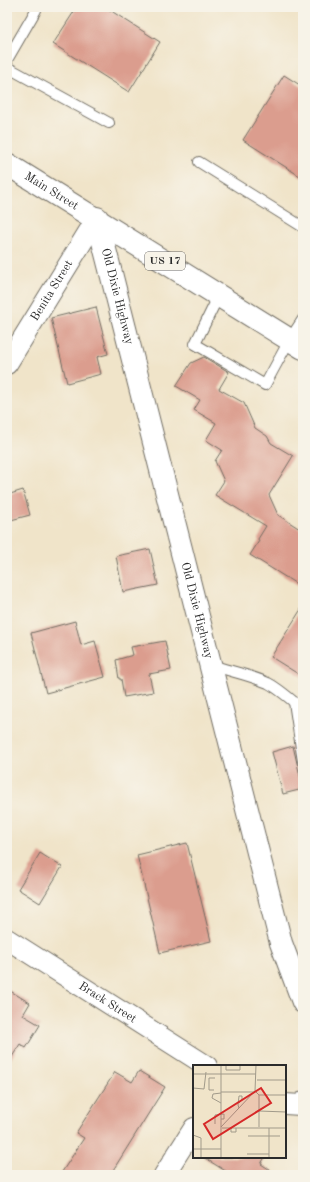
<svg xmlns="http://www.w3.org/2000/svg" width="310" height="1182" font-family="'Old Standard TT',serif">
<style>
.building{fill:#db9d8e}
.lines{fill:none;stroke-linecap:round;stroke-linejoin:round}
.service-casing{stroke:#706c62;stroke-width:12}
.minor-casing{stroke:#706c62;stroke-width:22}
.tertiary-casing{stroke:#706c62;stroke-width:24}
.primary-casing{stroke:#706c62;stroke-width:24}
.service{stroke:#fff;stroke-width:10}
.minor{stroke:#fff;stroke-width:20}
.tertiary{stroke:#fff;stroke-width:22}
.primary{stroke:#fff;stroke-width:22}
.labels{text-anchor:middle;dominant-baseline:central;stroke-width:3.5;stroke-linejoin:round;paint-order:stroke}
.shield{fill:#f7f3e8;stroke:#686764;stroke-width:1}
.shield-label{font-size:11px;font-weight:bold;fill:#2b2b2b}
.street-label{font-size:12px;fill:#2b2b2b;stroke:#f7f3e8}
.inset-road{fill:none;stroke:#a19a8a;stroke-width:1}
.view{fill:#d62828;fill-opacity:0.15;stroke:#d62828;stroke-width:2}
.inset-edge{fill:none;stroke:#2b2b2b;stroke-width:2}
</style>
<rect width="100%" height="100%" fill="#f7f3e8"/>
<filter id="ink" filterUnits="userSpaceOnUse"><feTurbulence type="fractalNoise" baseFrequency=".025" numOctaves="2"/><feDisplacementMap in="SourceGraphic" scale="8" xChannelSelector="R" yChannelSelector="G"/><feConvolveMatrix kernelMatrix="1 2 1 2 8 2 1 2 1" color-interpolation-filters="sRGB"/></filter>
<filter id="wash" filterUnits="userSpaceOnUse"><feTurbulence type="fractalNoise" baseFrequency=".012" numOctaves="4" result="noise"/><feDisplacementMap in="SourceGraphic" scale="16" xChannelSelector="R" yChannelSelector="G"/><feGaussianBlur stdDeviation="0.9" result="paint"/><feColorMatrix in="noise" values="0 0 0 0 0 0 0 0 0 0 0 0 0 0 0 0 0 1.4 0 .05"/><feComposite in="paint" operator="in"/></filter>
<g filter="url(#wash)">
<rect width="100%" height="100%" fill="#f0e4c9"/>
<g id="blocks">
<g class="building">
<path d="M77,7H105L160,42L129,92L53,44Z"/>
<path d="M284,75L303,87V178L243,140Z"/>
<path d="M96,307L108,354L97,357L101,374L67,383L51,318Z"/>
<path d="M204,357L229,372L219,389L244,403L255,428L267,436L271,443L293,456L269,495L278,515L303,531V588L250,555L259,541L258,539L266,526L215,495L224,481L215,461L222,450L206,440L216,423L194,410L200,400L176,386L191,363Z"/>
<path d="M23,490L30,515L7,521V495Z"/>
<path d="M150,549L158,585L123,592L116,556Z"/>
<path d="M303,606V677L271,657Z"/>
<path d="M75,621L81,645L95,641L105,677L46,693L31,633Z"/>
<path d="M165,641L171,670L149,674L153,692L124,697L121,679H119L116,660L133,655L131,647Z"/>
<path d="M293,746L303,789L283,794L272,752Z"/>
<path d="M187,843L211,941L160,953L137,855Z"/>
<path d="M40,853L62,867L40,903L18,889Z"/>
<path d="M7,989L30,1003L23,1015L40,1025L26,1048L20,1044L7,1065Z"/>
<path d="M139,1071L165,1087L110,1175H60L84,1138L76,1133L115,1072L132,1082Z"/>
<path d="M203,1157H265L261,1164L278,1175H232Z"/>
</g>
</g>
</g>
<g filter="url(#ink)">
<use href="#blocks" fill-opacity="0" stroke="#706c62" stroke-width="1"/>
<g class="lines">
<defs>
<g id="service">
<path d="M7,60L36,10"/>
<path d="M7,67L109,123"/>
<path d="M199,162L303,227"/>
<path d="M219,295L195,344L265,385L290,339L303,319"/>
<path d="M211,665C229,671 250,675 268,683C281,690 292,700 303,710"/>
<path d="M294,702L303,761"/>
</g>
<g id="minor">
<path id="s1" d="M7,364L97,218"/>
<path id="s2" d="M7,939L207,1066"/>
<path d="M285,1104L301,1105L303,1102"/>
<path d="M164,1175L194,1128"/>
</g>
<g id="tertiary">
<path id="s3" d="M97,218L281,943L303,1002"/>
</g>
<g id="primary">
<path id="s4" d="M7,164L303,348"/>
</g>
</defs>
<use href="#service" class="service-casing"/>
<use href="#minor" class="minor-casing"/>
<use href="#tertiary" class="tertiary-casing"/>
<use href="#primary" class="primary-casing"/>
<use href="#service" class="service"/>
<use href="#minor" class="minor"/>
<use href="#tertiary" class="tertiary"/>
<use href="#primary" class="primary"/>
</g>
</g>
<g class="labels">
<rect class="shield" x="145" y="252" width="40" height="18" rx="3"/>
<g class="shield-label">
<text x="165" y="261">US 17</text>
</g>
<g class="street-label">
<text stroke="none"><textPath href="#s4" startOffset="52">Main Street</textPath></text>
<text stroke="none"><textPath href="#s1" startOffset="86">Benita Street</textPath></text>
<text stroke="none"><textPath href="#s3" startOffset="81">Old Dixie Highway</textPath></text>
<text stroke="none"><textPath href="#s3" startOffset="405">Old Dixie Highway</textPath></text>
<text stroke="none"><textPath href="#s2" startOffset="119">Brack Street</textPath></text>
</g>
</g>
<g transform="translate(193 1065)">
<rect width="93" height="93" fill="#f0e4c9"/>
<path class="inset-road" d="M28,0V93M33,0V5H47V0M0,9H63M64,15H93M0,23L11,24L13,7M21,25H16V13H22M62,26L66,30V62M28,27H61M28,28L20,29L19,33L28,38M66,30H93M46,38L49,35V31H46L45,40L46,43M66,46L93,47M22,59V50L31,49V54H28M28,62L62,26L63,0M29,63H93M38,63V67H43V63M76,63V93M0,70L8,73V93M55,71H87M0,84H28M54,89H76"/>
<path class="view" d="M68,23L78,38L20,74L11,59Z"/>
<rect width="93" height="93" class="inset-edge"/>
</g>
<rect width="310" height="1182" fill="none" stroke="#f7f3e8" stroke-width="24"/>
</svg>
